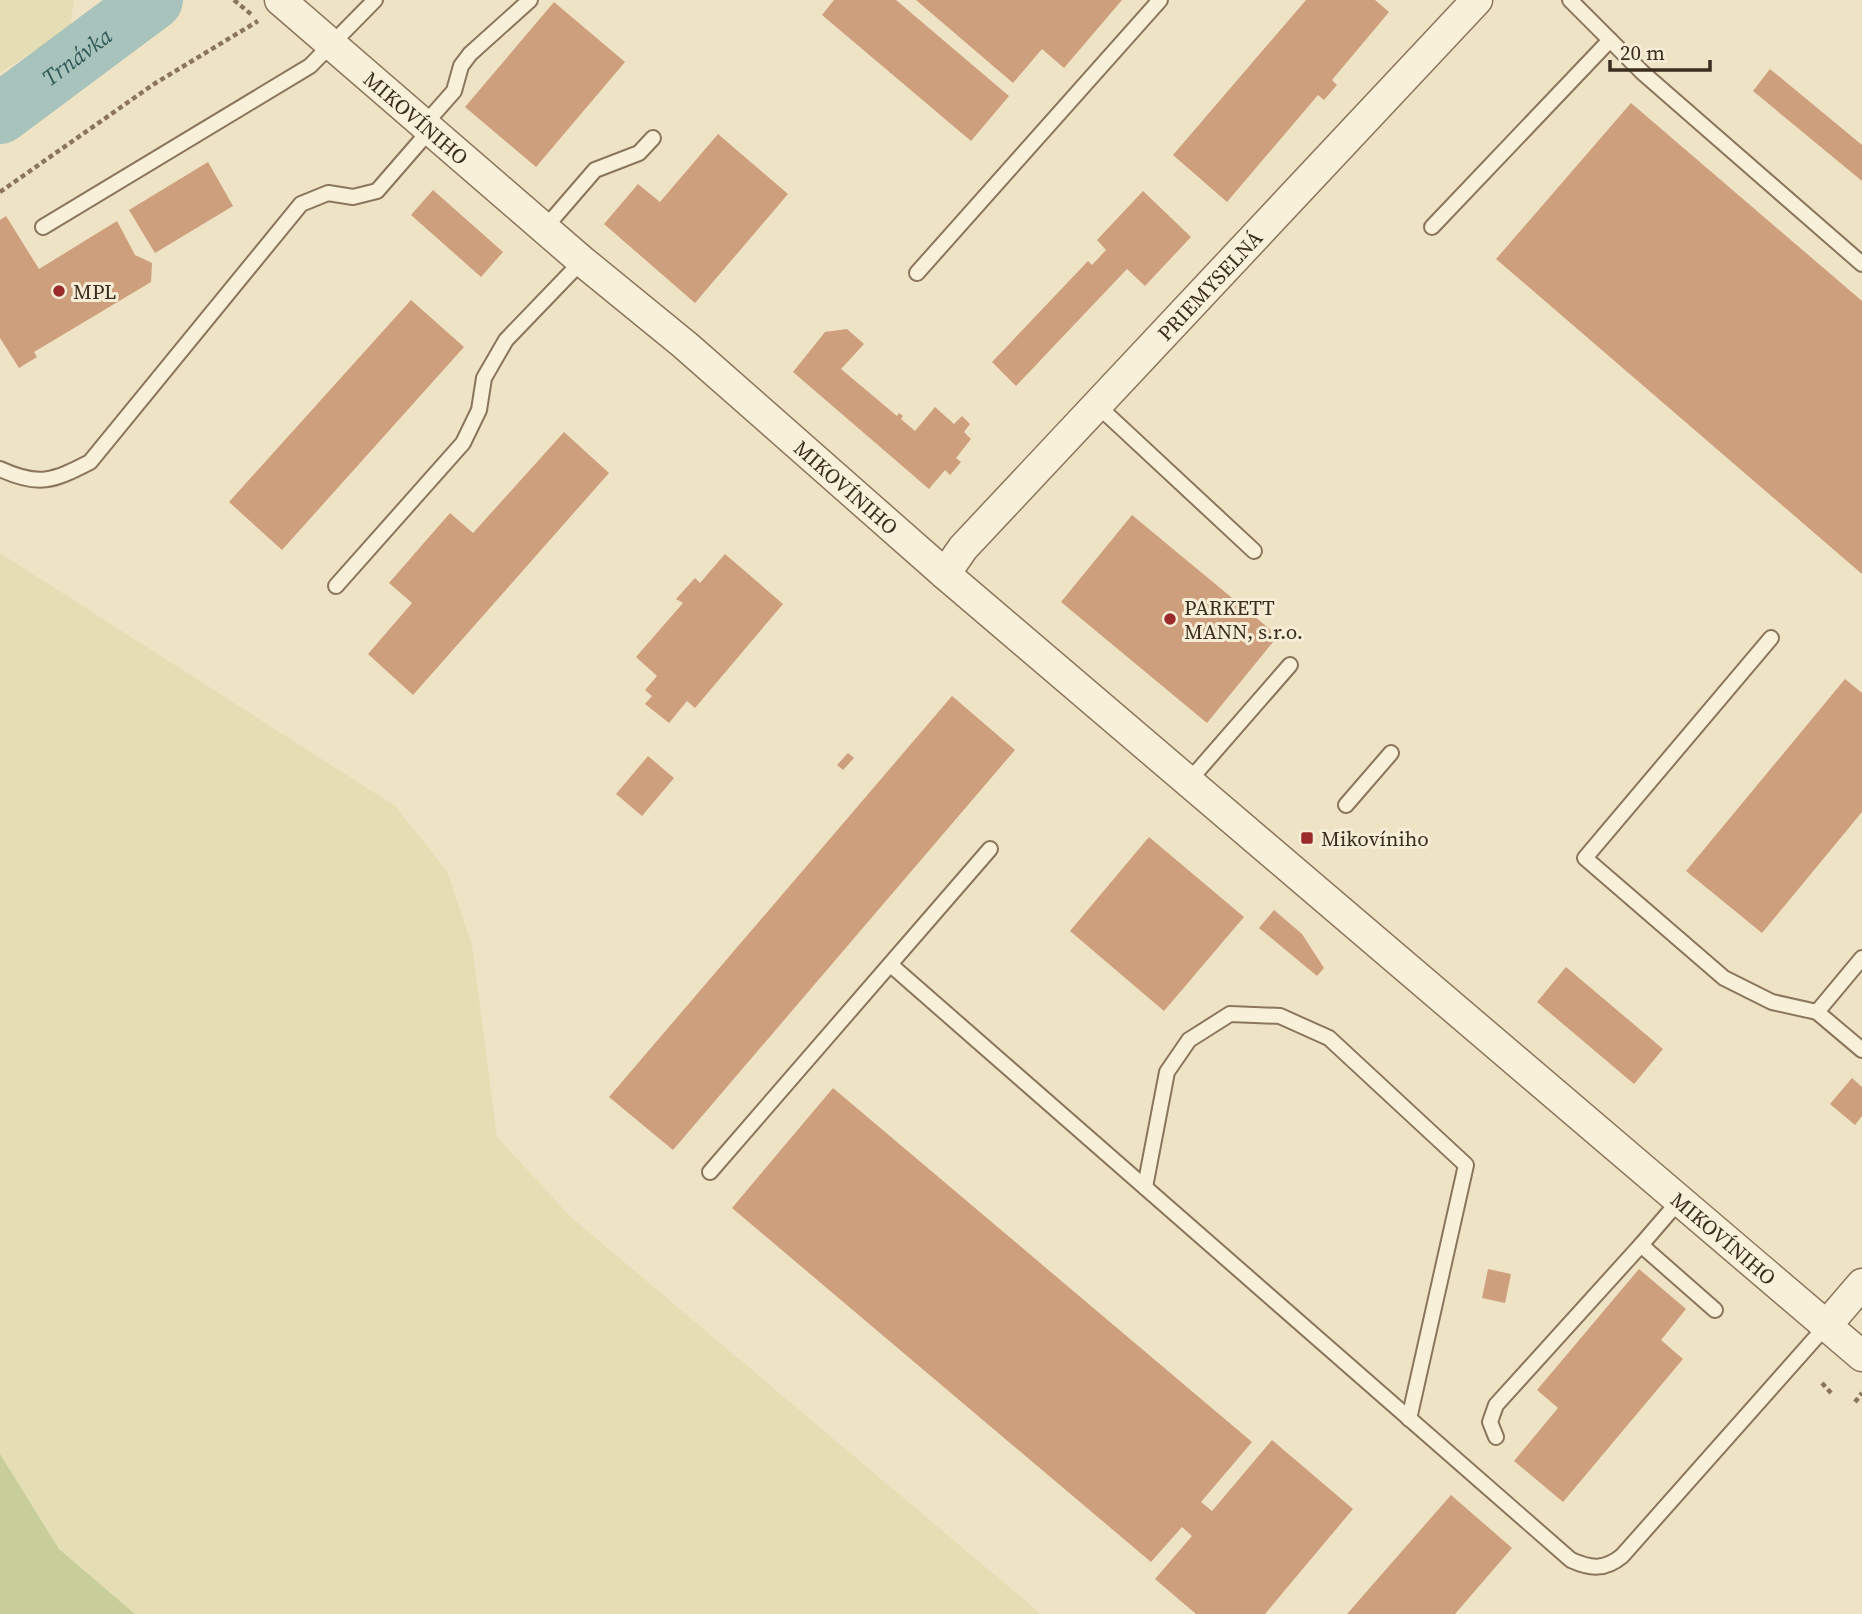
<svg xmlns="http://www.w3.org/2000/svg" width="1862" height="1614" font-family="'Source Serif 4',serif">
<style>
.farmland{fill:#e5deb4}
.green{fill:#c7ce9a}
.lines{fill:none;stroke-linecap:round;stroke-linejoin:round}
.river{stroke:#a8c3bb;stroke-width:60}
.building{fill:#ce9f7c}
.service-casing{stroke:#8b755b;stroke-width:18}
.minor-casing{stroke:#8b755b;stroke-width:33}
.path{stroke:#8b755b;stroke-width:4.5;stroke-dasharray:5 3.5;stroke-linecap:butt}
.service{stroke:#f9f0da;stroke-width:14}
.minor{stroke:#f9f0da;stroke-width:30}
.poi-dot{fill:#9b2b2a;stroke:#f6edd6;stroke-width:2.5}
.labels{text-anchor:middle;dominant-baseline:central;stroke-width:6;stroke-linejoin:round;paint-order:stroke}
.street-label{font-size:21px;fill:#3b2d1f;stroke:#f6edd6}
.poi-label{font-size:21px;fill:#3b2d1f;stroke:#f6edd6;text-anchor:start}
.water-label{font-size:23px;font-style:italic;fill:#2f5b59;stroke:#f6edd6}
</style>
<rect width="100%" height="100%" fill="#efe3c6"/>
<g class="farmland">
<path d="M0,0H74L70,28L0,73Z"/>
<path d="M0,553L395,806L447,871L472,945L497,1137L572,1218L1041,1614H135L59,1549L0,1454Z"/>
</g>
<path class="green" d="M0,1454L59,1549L135,1614H0Z"/>
<g class="lines">
<path class="river" id="s1" d="M0,114L153,0"/>
</g>
<g class="building">
<path d="M834,0H896L1009,96L971,141L822,15Z"/>
<path d="M916,0H1122L1064,68L1042,49L1013,83Z"/>
<path d="M1306,0H1375L1389,12L1332,80L1337,85L1324,100L1318,95L1227,202L1173,155Z"/>
<path d="M554,2L625,62L536,167L465,107Z"/>
<path d="M1770,69L1862,145V181L1753,91Z"/>
<path d="M1631,103L1862,301V574L1496,259Z"/>
<path d="M718,134L788,194L695,303L604,224L638,184L660,202Z"/>
<path d="M208,162L233,206L155,253L129,210Z"/>
<path d="M433,190L503,252L481,277L411,215Z"/>
<path d="M1143,191L1191,237L1145,286L1127,269L1016,386L992,362L1088,261L1092,265L1106,250L1097,240Z"/>
<path d="M6,216L39,269L117,221L135,255L152,263L151,282L34,352L37,357L19,368L0,338V220Z"/>
<path d="M411,300L464,347L282,550L229,502Z"/>
<path d="M847,329L864,344L841,369L897,416L899,413L903,416L901,419L915,431L935,407L954,424L962,416L970,424L964,432L971,439L956,458L961,462L950,475L945,470L929,489L793,372L825,332Z"/>
<path d="M564,432L609,473L413,695L368,654L412,603L389,583L450,513L473,533Z"/>
<path d="M1132,515L1278,636L1207,723L1061,602Z"/>
<path d="M725,554L783,604L695,708L687,701L669,723L645,704L652,696L645,690L657,676L636,657L683,603L676,599L695,578L700,583Z"/>
<path d="M1845,679L1862,693V812L1762,933L1686,871Z"/>
<path d="M952,696L1015,750L673,1150L609,1097Z"/>
<path d="M848,753L854,758L843,770L837,765Z"/>
<path d="M648,756L674,778L642,816L616,794Z"/>
<path d="M1149,837L1244,917L1164,1011L1070,931Z"/>
<path d="M1274,910L1302,934L1324,968L1317,976L1259,928Z"/>
<path d="M1566,967L1663,1049L1634,1084L1537,1002Z"/>
<path d="M1852,1078L1862,1087V1116L1855,1125L1830,1104Z"/>
<path d="M833,1088L1252,1442L1201,1502L1212,1511L1272,1440L1353,1509L1265,1614H1196L1155,1579L1192,1536L1182,1527L1151,1562L732,1208Z"/>
<path d="M1488,1269L1511,1274L1505,1303L1482,1298Z"/>
<path d="M1639,1269L1686,1309L1661,1340L1683,1359L1563,1502L1514,1461L1558,1408L1537,1390Z"/>
<path d="M1451,1495L1512,1548L1455,1614H1347Z"/>
</g>
<g class="lines">
<defs>
<g id="service">
<path d="M1570,0L1643,73L1862,264"/>
<path d="M424,125L454,91L461,66L470,54L530,0"/>
<path d="M43,227L310,66L375,0"/>
<path d="M1432,227L1610,40"/>
<path d="M544,229L595,170L639,153L653,138"/>
<path d="M917,273L1160,0"/>
<path d="M1097,405L1254,551"/>
<path d="M0,469C39,487 53,481 90,462L301,204L328,193L353,197L377,191L430,130"/>
<path d="M336,586L463,443L479,410L484,378L506,340L582,261"/>
<path d="M1771,638L1585,858L1724,978L1772,1002L1817,1012"/>
<path d="M1188,782L1290,665"/>
<path d="M1346,805L1391,753"/>
<path d="M1862,958L1817,1012L1862,1050"/>
<path d="M892,966L1571,1560C1591,1569 1605,1570 1622,1556L1826,1326"/>
<path d="M710,1172L990,849"/>
<path d="M1145,1187L1167,1072L1189,1040L1230,1014L1280,1016L1329,1038L1466,1165L1409,1419"/>
<path d="M1679,1201L1641,1245L1715,1310"/>
<path d="M1496,1437L1490,1422L1496,1405L1641,1245"/>
</g>
<g id="minor">
<path id="s2" d="M280,0L582,261L685,345L945,574L1862,1356"/>
<path id="s3" d="M945,574L963,548L1477,0"/>
<path d="M1826,1326L1862,1284"/>
</g>
</defs>
<use href="#service" class="service-casing"/>
<use href="#minor" class="minor-casing"/>
<g class="path">
<path d="M234,0L252,15"/>
<path d="M0,192L154,84L258,21"/>
<path d="M1822,1383L1831,1393"/>
<path d="M1855,1402L1862,1393"/>
</g>
<use href="#service" class="service"/>
<use href="#minor" class="minor"/>
</g>
<g class="poi-dot">
<circle cx="59" cy="291" r="7"/>
<circle cx="1170" cy="619" r="7"/>
<rect x="1300" y="831" width="14" height="14" rx="3.5"/>
</g>
<g class="labels">
<g class="street-label">
<text stroke="none"><textPath href="#s2" startOffset="180">MIKOVÍNIHO</textPath></text>
<text stroke="none"><textPath href="#s3" startOffset="392">PRIEMYSELNÁ</textPath></text>
<text stroke="none"><textPath href="#s2" startOffset="747">MIKOVÍNIHO</textPath></text>
<text stroke="none"><textPath href="#s2" startOffset="1902">MIKOVÍNIHO</textPath></text>
</g>
<g class="poi-label">
<text x="73" y="291">MPL</text>
<text x="1184" y="607">PARKETT<tspan x="1184" dy="24">MANN, s.r.o.</tspan></text>
<text x="1321" y="838">Mikovíniho</text>
</g>
<g class="water-label">
<text stroke="none"><textPath href="#s1" startOffset="96">Trnávka</textPath></text>
</g>
</g>
<path d="M1610 60v10h100v-10" fill="none" stroke="#3b2d1f" stroke-width="3.5"/>
<text x="1620" y="60" font-size="21" fill="#3b2d1f" stroke="#f6edd6" stroke-width="5" paint-order="stroke">20 m</text>
</svg>
